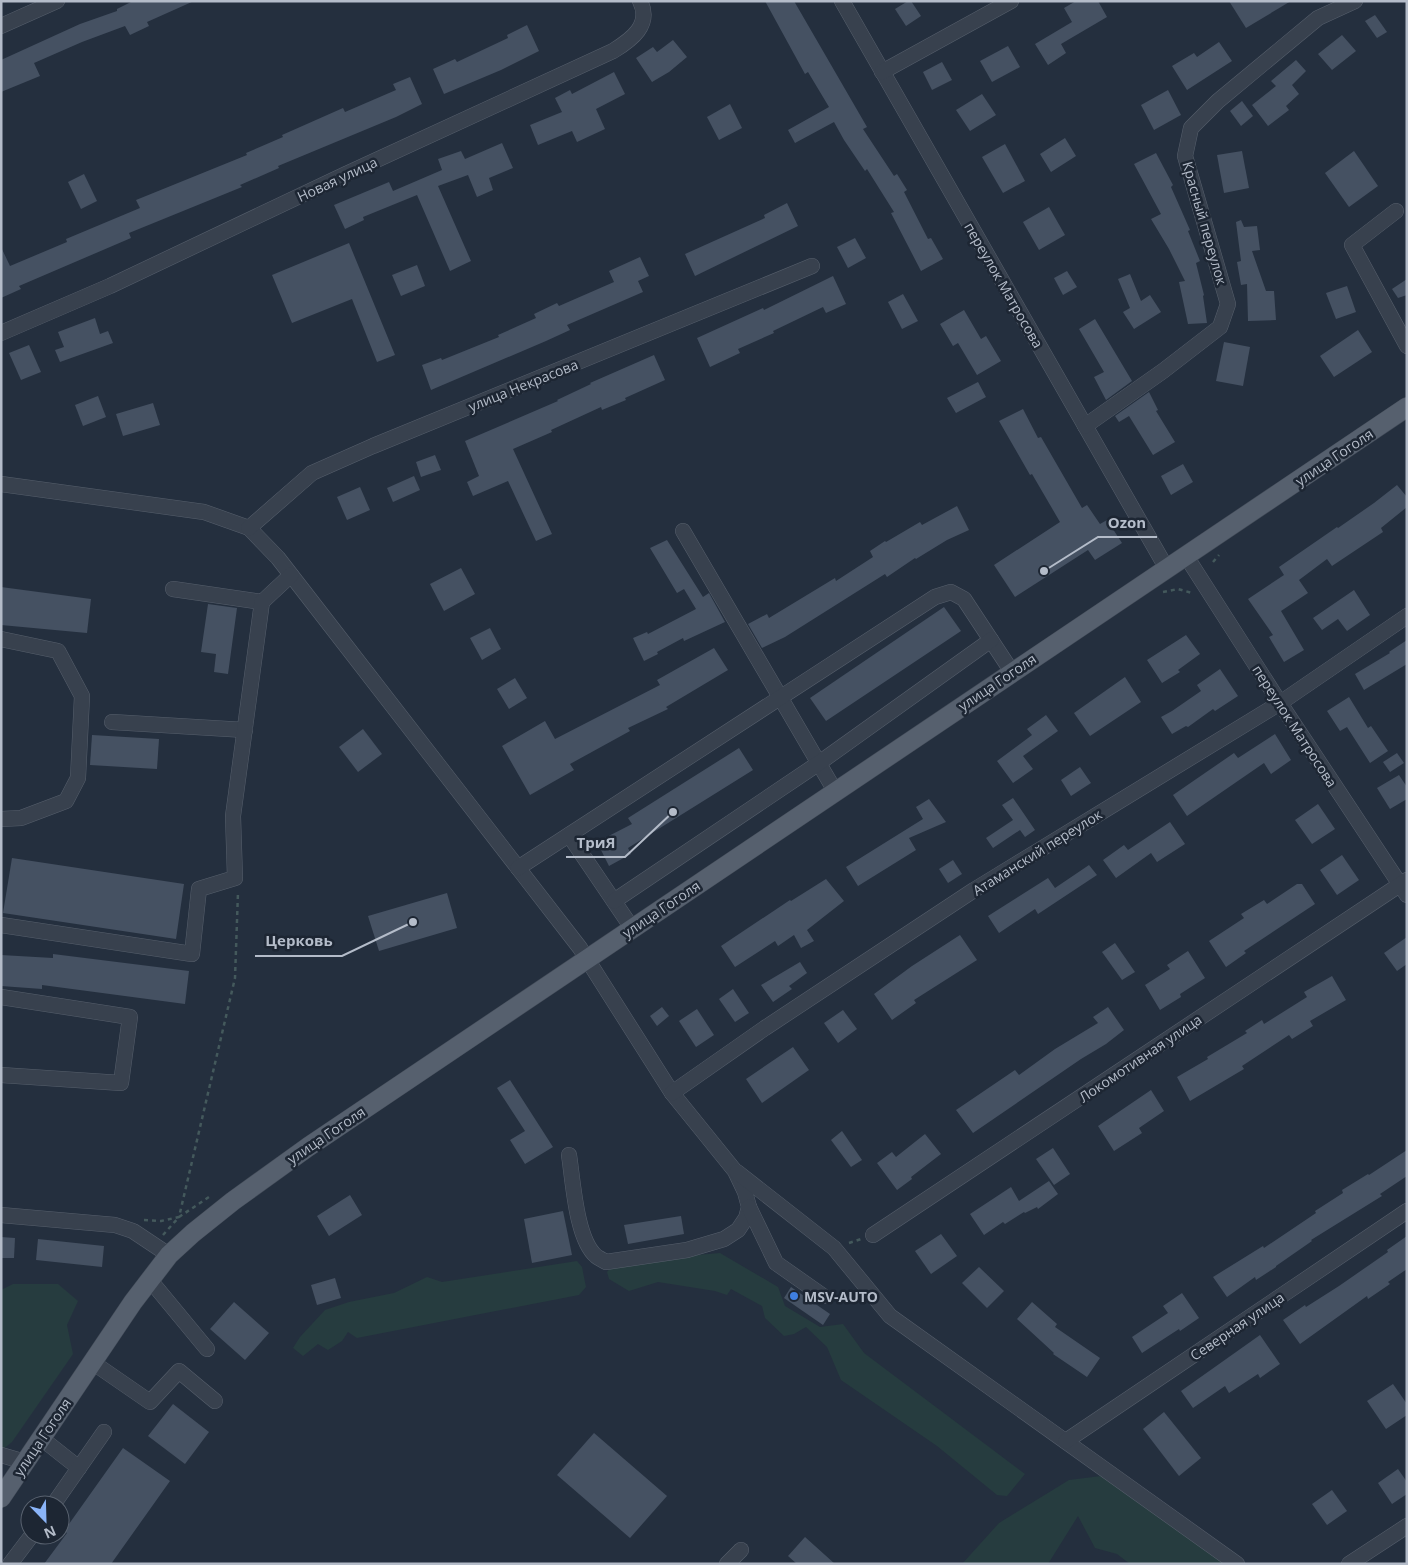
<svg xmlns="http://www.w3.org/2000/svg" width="1408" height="1565" font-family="'Open Sans',sans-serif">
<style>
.green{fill:#263c3f}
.building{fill:#455162}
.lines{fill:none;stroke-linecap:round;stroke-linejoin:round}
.minor-casing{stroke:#565f6c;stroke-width:16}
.major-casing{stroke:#414a57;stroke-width:20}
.path{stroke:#44595c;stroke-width:2.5;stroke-dasharray:4 4;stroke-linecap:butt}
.minor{stroke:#38414e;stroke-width:15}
.major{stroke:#56606e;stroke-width:19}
.shop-dot{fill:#3f7fe0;stroke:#1d2633;stroke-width:2}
.labels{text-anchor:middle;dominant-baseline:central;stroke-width:5;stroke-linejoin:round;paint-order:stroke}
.street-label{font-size:14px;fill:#b4bcc9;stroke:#1d2633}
.poi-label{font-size:14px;font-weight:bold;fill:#b4bcc9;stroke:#1d2633;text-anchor:start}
.leader{fill:none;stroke:#b4bcc9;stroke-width:2}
.callout-dot{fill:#b4bcc9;stroke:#1d2633;stroke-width:2}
.callout-label{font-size:15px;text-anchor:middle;font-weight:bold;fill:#b4bcc9;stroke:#1d2633;stroke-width:5;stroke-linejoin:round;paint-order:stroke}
</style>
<rect width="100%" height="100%" fill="#242f3e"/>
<g class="green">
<path d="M720,1253L778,1287L785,1306L820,1327L843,1324L864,1353L1025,1474L1007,1496L997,1495L937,1446L841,1380L827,1347L806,1327L794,1334L784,1336L765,1318L762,1306L731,1289L727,1295L715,1291L658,1282L629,1291L609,1279L607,1272L616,1262Z"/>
<path d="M577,1261L582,1267L586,1287L579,1295L357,1338L348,1332L342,1341L328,1350L318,1344L303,1356L293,1348L300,1337L325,1310L349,1302L394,1293L427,1277L442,1282Z"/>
<path d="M13,1284H58L78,1301L67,1325L73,1354L12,1442L2,1450L1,1290Z"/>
<path d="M1101,1476L1134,1491L1229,1564H1130L1117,1554L1095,1548L1078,1516L1048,1564H962L999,1523L1069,1480Z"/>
</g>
<g class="building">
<path d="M133,1H194L147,22L149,26L130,35L125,26L82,42L34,63L40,76L1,92V60L80,24L117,11V9Z"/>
<path d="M765,1H794L867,127L863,129L894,176L897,174L907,190L904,192L928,239L931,238L943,259L921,271L891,213L894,212L867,169L865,171L844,140L834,122L795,143L788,130L829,107L808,72L805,74Z"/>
<path d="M908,1H911L921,16L906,26L895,9Z"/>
<path d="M1076,1H1098L1107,17L1061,44L1066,53L1048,65L1035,44L1072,22L1064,8Z"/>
<path d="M1229,1H1291L1246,28Z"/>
<path d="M1375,15L1387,32L1377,38L1365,21Z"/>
<path d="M527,25L539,51L501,70L444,94L433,69L455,59L457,62L508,38L507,35Z"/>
<path d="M1342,35L1356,51L1332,70L1318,54Z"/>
<path d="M673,40L687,57L669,72L652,82L636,58L653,47L657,52Z"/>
<path d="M1219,42L1232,61L1187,90L1172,66L1194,53L1197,57Z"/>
<path d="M1008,46L1020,67L992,82L980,61Z"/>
<path d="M1296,60L1306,71L1292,85L1299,94L1286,106L1289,110L1268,126L1252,105L1276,86L1271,81Z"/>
<path d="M942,62L952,80L932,90L923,72Z"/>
<path d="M614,72L625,94L596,109L605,129L577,142L572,131L538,145L530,125L562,112L555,98L570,90L572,94Z"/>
<path d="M410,77L422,104L396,117L278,166L279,168L240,185L242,187L129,233L131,238L19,286L21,289L1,298V247L10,266L67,242L66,239L140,208L136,200L247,155L246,153L283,137L282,135L343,108L345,112L396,90L393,84Z"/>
<path d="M1168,90L1181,115L1154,130L1141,105Z"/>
<path d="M982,94L996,115L970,131L956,110Z"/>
<path d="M1242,101L1253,116L1241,126L1230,111Z"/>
<path d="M730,104L742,128L719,140L707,117Z"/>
<path d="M1065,138L1076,156L1051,172L1040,154Z"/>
<path d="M502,143L513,168L489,178L493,190L477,197L468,175L438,186L471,261L450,271L417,195L363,217L364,220L345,229L334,205L389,182L393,191L442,170L438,159L461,151L465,159Z"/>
<path d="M1005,144L1025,181L1003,193L982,157Z"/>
<path d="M1242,151L1249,188L1224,193L1217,155Z"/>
<path d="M1354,151L1378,186L1349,207L1325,173Z"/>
<path d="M1156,153L1173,185L1171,187L1190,230L1188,231L1200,261L1196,263L1204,295L1203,296L1207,323L1188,324L1179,282L1185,281L1169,249L1151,219L1161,214L1134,164Z"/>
<path d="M84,174L97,201L81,209L68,182Z"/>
<path d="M787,203L798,226L695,276L685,254L765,218L764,215Z"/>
<path d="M1049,207L1065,235L1039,250L1023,222Z"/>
<path d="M1241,220L1244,227L1257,226L1260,250L1252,251L1266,291H1274L1276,320L1248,321L1247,284L1241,285L1237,262L1241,261L1236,222Z"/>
<path d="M855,238L866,258L848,268L837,247Z"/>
<path d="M349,243L395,355L377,362L352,299L292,323L272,275Z"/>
<path d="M640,257L649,276L638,281L643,292L567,325L570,330L546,341L431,390L422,365L441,358L442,360L499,337L498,335L536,318L534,314L557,303L559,306L614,282L609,271Z"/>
<path d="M417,265L425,286L401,296L392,275Z"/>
<path d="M1067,271L1077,287L1063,295L1054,278Z"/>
<path d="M1130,274L1141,301L1150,295L1161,312L1134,329L1123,312L1130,308L1118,279Z"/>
<path d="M833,276L846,304L826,313L823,307L773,331L774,333L738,349L740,353L710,367L697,338L763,308L764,310Z"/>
<path d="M1407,279V295L1398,298L1392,289Z"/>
<path d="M1347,286L1356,312L1336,319L1326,293Z"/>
<path d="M903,294L918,321L902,329L888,302Z"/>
<path d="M964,310L981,339L986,336L1001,361L977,375L958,343L953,346L940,324Z"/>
<path d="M95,318L100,334L108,331L113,343L60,362L55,350L64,347L58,332Z"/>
<path d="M1095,319L1132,381L1106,400L1094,377L1104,372L1079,329Z"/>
<path d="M1358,330L1372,352L1334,377L1320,356Z"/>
<path d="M1224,342L1250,347L1243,386L1216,381Z"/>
<path d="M29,345L41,372L21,380L9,353Z"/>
<path d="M654,355L665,380L625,398L626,400L602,410L601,407L551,430L552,432L513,449L552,534L536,541L508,481L473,496L467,482L479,476L465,441L558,401L557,400L591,384L590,383Z"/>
<path d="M978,382L986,397L956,413L947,398Z"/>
<path d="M1149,392L1158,410L1156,411L1175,442L1153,455L1129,416L1119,422L1115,416Z"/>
<path d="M98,396L106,417L83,426L75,405Z"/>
<path d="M153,403L160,425L123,436L116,414Z"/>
<path d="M1023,409L1038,438L1041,437L1082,508L1087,505L1100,524L1107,520L1122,543L1095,560L1088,550L1015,597L994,565L1060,522L1032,474L1030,475L999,421Z"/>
<path d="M435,455L441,470L421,477L416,462Z"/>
<path d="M1183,464L1193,482L1171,495L1161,476Z"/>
<path d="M414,476L420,490L393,502L387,488Z"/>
<path d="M1397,485L1407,497V507L1381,528L1383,532L1332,566L1327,559L1299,580L1308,593L1281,611L1304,650L1284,662L1269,637L1273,635L1248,599L1284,575L1279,567L1337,527L1338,528L1374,503Z"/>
<path d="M360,487L370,510L347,520L337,497Z"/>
<path d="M957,506L969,530L947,540L916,559L915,558L887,577L885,574L785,637L762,648L748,624L767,614L769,618L835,578L836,581L873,557L870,551L885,541L886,542L920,522L922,525Z"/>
<path d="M667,540L703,597L709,593L725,622L684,641L683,638L657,652L658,654L644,661L633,638L647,632L648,634L696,609L684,589L677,593L650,548Z"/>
<path d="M461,568L475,594L444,611L430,584Z"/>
<path d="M1,587L91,599L87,633L1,625Z"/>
<path d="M1354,590L1370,615L1347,631L1338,619L1322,630L1313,618Z"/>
<path d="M208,604L237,608L228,674L214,672L216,654L201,652Z"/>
<path d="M944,607L961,631L826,721L810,698Z"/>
<path d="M490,628L501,649L482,660L470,638Z"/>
<path d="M1186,635L1200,654L1178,670L1180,672L1162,683L1147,660Z"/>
<path d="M1407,640V664L1364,690L1355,674L1390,653L1389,652Z"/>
<path d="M714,648L728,670L666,707L668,709L628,728L630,731L570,764L574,770L530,795L502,746L545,721L555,739L660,685L657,680Z"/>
<path d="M1220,669L1238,696L1215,711L1213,709L1188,727L1186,726L1172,734L1161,717L1172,711L1201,691L1197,685Z"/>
<path d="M1125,677L1141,702L1090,736L1074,713Z"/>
<path d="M515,678L527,698L509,709L497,689Z"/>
<path d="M1349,697L1368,728L1371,726L1388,751L1370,763L1347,727L1340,731L1327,711Z"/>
<path d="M1046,715L1058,731L1023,756L1033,769L1013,783L997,761L1032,735L1027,729Z"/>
<path d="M363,729L382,754L358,772L339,747Z"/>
<path d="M1275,734L1291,760L1271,774L1264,763L1187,816L1173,795L1234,753L1238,758Z"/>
<path d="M92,735L159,739L157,769L90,765Z"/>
<path d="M739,748L753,770L628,848L631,854L609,866L597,842L632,824L628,818Z"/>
<path d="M1397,753L1404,763L1390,772L1383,762Z"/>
<path d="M1080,767L1091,783L1071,796L1061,780Z"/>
<path d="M1399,775L1407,787V799L1390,809L1377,788Z"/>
<path d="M1013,798L1035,830L1025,837L1020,830L993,848L986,838L1013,820L1002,805Z"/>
<path d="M929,799L946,822L909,838L916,850L858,886L846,867L923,819L916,807Z"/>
<path d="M1318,804L1335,829L1312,844L1295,820Z"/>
<path d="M1170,822L1185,844L1157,862L1151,853L1116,878L1103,860L1124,845L1128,850Z"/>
<path d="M1342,855L1359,880L1337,895L1320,870Z"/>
<path d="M12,858L184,884L176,939L3,913Z"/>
<path d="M953,860L962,874L948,883L939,869Z"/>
<path d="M1089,865L1097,875L1038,914L1035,909L999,933L988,916L1048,878L1055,888Z"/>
<path d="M826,879L844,901L807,930L814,941L801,948L794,935L778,946L775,941L735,967L721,946L790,900L791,901Z"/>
<path d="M1297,884H1302L1315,904L1244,951L1246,953L1226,967L1209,941L1244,918L1241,914L1264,900L1267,904Z"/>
<path d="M447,893L457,928L379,951L368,916Z"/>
<path d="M960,935L977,960L914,1000L916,1003L892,1020L874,994L912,966Z"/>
<path d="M1407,937V964L1397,971L1384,953Z"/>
<path d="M1115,943L1135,972L1122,980L1102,952Z"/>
<path d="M1188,951L1205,978L1180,994L1181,997L1160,1010L1145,985L1170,969L1167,965Z"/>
<path d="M53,954L189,971L185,1004L42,985V989L1,986V955L53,958Z"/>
<path d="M800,962L807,973L789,986L792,989L773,1002L761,985Z"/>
<path d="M1332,976L1346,1000L1310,1021L1313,1026L1292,1039L1289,1035L1242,1066L1244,1069L1190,1101L1177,1077L1208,1059L1207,1057L1247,1033L1245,1031L1262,1020L1264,1024L1307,997L1304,992Z"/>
<path d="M733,989L749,1013L735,1022L719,999Z"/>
<path d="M662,1007L669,1016L657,1026L650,1016Z"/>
<path d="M1108,1007L1124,1030L1106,1044L1081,1059L973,1133L956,1110L1015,1070L1019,1075L1055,1049L1098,1023L1093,1017Z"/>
<path d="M697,1009L714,1035L696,1047L679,1021Z"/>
<path d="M843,1010L857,1029L838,1043L824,1023Z"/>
<path d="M793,1047L809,1070L762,1103L746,1079Z"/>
<path d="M510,1080L553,1147L525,1164L510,1140L525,1131L497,1088Z"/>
<path d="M1151,1090L1164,1111L1139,1128L1142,1133L1114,1151L1098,1126Z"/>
<path d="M842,1131L862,1160L851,1167L831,1140Z"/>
<path d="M925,1134L941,1154L911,1177L912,1179L897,1190L877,1163L892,1152L896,1157Z"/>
<path d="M1053,1148L1070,1174L1054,1185L1036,1159Z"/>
<path d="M1407,1150V1176L1380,1194L1382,1196L1311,1240L1312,1241L1276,1266V1267L1256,1280L1255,1277L1227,1297L1213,1277L1263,1246L1264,1248L1316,1213L1315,1211L1343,1193L1342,1190L1368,1174L1369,1175Z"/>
<path d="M1049,1181L1058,1194L1038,1209L1037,1207L1025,1213L1024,1212L1005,1224L1003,1222L984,1235L970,1214L1011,1187L1019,1201Z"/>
<path d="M350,1195L362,1215L329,1236L317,1216Z"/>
<path d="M563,1211L572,1255L532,1263L524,1219Z"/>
<path d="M681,1216L684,1234L628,1244L624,1225Z"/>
<path d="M941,1234L957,1256L931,1274L915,1251Z"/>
<path d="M1407,1236V1269L1388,1282L1390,1284L1368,1299L1367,1296L1300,1344L1283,1320L1305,1305L1306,1307L1339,1286L1388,1252L1387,1250Z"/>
<path d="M1,1237L15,1238L14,1258H1Z"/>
<path d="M38,1239L104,1246L102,1267L36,1260Z"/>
<path d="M979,1267L1004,1291L987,1308L962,1283Z"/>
<path d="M335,1278L341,1298L317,1305L311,1285Z"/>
<path d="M791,1287L830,1314L823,1325L784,1298Z"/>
<path d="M1182,1293L1199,1318L1180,1331L1179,1329L1142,1353L1132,1337L1168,1313L1163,1306Z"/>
<path d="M234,1302L269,1333L245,1360L210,1329Z"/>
<path d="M1032,1302L1057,1324L1055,1327L1100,1358L1087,1377L1053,1354L1054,1353L1017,1319Z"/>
<path d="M1260,1335L1280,1364L1260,1378L1258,1374L1229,1393L1225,1386L1193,1408L1181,1391Z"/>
<path d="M1393,1384L1407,1404V1415L1386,1429L1367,1401Z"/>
<path d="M173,1404L209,1432L185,1464L148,1436Z"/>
<path d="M1164,1412L1201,1458L1179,1476L1143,1429Z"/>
<path d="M594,1433L667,1496L630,1538L557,1475Z"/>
<path d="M123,1448L170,1481L111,1564H44L67,1533L64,1531Z"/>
<path d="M1398,1469L1407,1482V1494L1392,1504L1378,1483Z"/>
<path d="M1332,1490L1347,1511L1327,1525L1312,1504Z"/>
<path d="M805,1537L835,1564H797L788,1556Z"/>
</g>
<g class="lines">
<defs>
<g id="minor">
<path d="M842,1L1167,569"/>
<path d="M1,26L57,1"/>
<path d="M882,72L1011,1"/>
<path d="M1396,211L1352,245L1407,346"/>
<path d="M1,333L110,286L346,174L613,51C631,40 652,25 640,1"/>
<path d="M1085,426L1163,371L1220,327L1228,304L1185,156L1191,128L1218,101L1318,18L1355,1"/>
<path d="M1,484L204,512L249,528L278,558L580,948L672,1093L735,1171L745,1192L749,1207L746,1218L738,1230L724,1239L687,1250L606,1262C603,1260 598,1258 596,1256C576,1239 573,1180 569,1155"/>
<path d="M249,528L312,473L373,446L812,266"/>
<path d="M683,531L835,791"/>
<path d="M1186,556L1280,703L1407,895"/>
<path d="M173,589L262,602"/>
<path d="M1,639L58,651L82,696L78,778L66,801L21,818L1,819"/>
<path d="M112,722L245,730"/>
<path d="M569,835L632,928"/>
<path d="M518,868L935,597L951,592L964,599L1012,672"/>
<path d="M614,901L819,763L991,640"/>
<path d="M1,925L192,954L199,889L235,878L233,816L262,602L291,575"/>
<path d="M1,997L130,1017L121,1083L1,1075"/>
<path d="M672,1093L765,1028L974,890L1280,703L1407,616"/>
<path d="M737,1172L834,1248L890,1316L1237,1564"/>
<path d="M749,1207L776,1263L823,1296"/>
<path d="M1,1215L115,1225L133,1231L169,1255"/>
<path d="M873,1235L1407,880"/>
<path d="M150,1280L207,1349"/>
<path d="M92,1362L150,1402L179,1371L215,1401"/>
<path d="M41,1438L79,1468"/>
<path d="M1066,1441L1407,1211"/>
<path d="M1,1455L25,1462"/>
<path d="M53,1505L104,1432"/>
<path d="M10,1564L32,1535"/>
<path d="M727,1564L741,1550"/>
<path d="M1349,1564L1407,1526"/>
</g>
<path id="major" d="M1,1498L133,1302L169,1255L193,1233L233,1201L308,1147L1407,407"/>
</defs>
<use href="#minor" class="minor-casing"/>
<use href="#major" class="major-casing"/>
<g class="path">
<path d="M1213,562L1219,555"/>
<path d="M1163,592L1178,589L1192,593"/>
<path d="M144,1220L161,1221L179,1217L235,978L238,892"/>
<path d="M163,1235L179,1217L209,1197"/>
<path d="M849,1243L861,1239"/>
</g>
<use href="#minor" class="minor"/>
<use href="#major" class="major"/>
</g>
<circle class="shop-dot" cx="794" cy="1296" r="5"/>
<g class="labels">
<g class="street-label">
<text transform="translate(337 179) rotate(-25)">Новая улица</text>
<text transform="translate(1205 223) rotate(74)">Красный переулок</text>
<text transform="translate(1004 285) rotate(60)">переулок Матросова</text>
<text transform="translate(523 385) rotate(-22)">улица Некрасова</text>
<text transform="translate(1334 457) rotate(-34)">улица Гоголя</text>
<text transform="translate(997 682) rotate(-34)">улица Гоголя</text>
<text transform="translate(1295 726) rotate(57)">переулок Матросова</text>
<text transform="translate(1037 852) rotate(-32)">Атаманский переулок</text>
<text transform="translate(661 909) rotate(-34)">улица Гоголя</text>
<text transform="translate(1140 1058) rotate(-34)">Локомотивная улица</text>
<text transform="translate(326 1135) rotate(-34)">улица Гоголя</text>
<text transform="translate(1237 1326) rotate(-34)">Северная улица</text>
<text transform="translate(42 1437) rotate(-56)">улица Гоголя</text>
</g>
<g class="poi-label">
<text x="804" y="1296">MSV-AUTO</text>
</g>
</g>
<path class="leader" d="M1044 571L1098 537H1157M673 812L625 857H566M413 922L342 956H255"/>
<g class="callout-dot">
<circle cx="1044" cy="571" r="5"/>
<circle cx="673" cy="812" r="5"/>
<circle cx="413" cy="922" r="5"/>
</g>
<g class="callout-label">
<text x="1127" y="528">Ozon</text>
<text x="596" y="848">ТриЯ</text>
<text x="299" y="946">Церковь</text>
</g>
<rect width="1408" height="1565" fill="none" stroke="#b4bcc9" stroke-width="5"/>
<g transform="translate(45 1520) rotate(157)"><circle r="24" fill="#1d2633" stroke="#59626f"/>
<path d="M0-4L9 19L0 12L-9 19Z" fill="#8ab4f8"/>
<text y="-8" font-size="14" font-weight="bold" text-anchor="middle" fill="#b4bcc9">N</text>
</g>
</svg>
